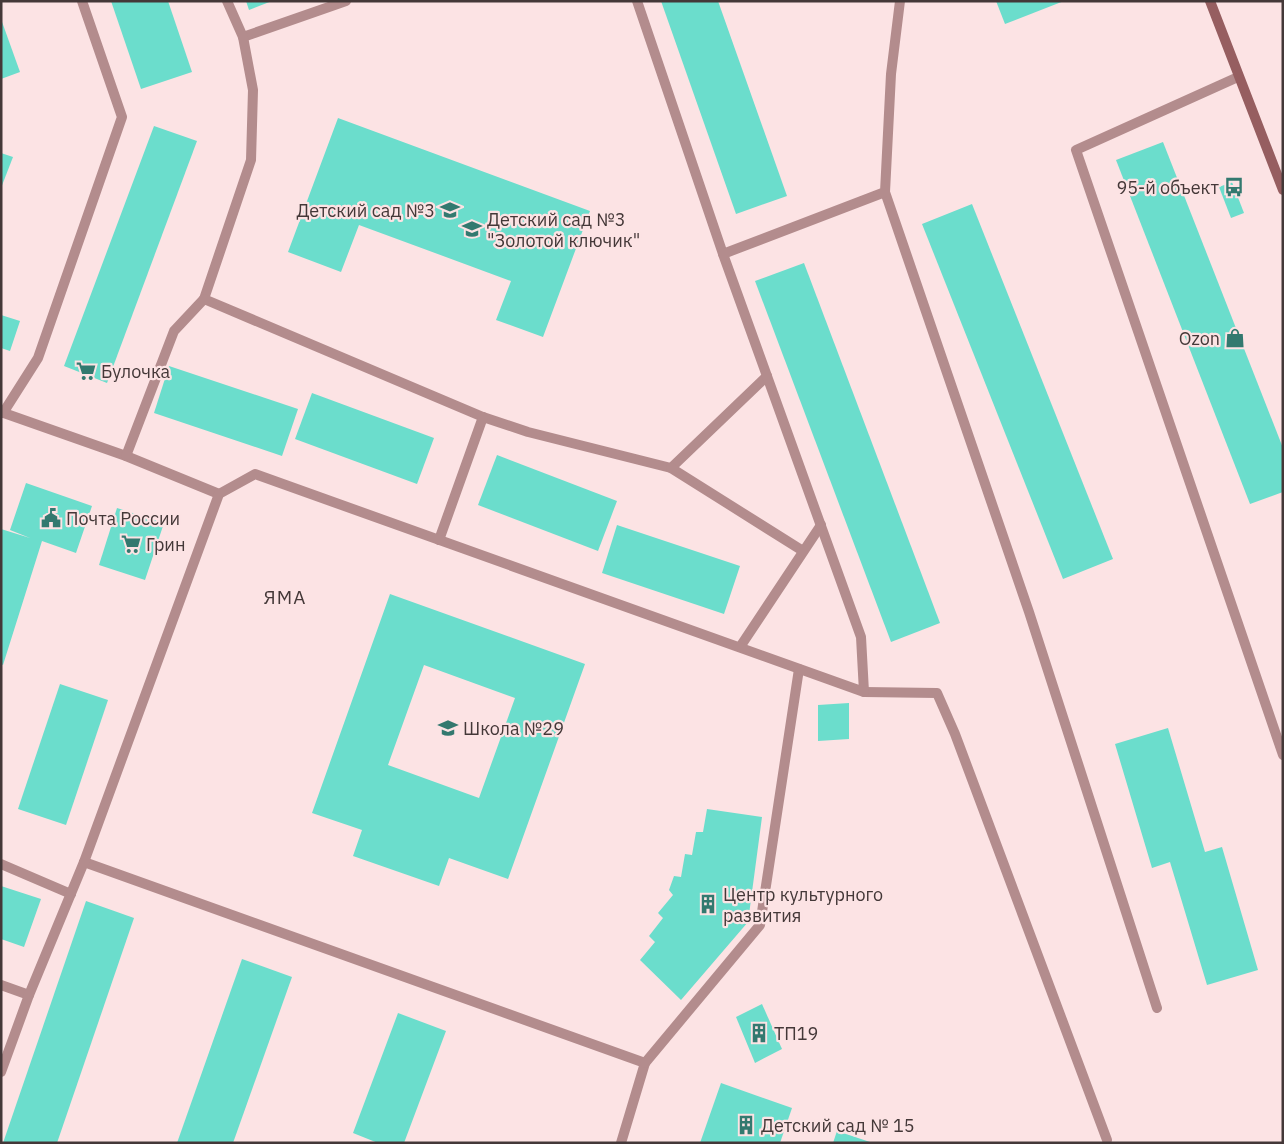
<svg xmlns="http://www.w3.org/2000/svg" width="1284" height="1144" font-family="'IBM Plex Sans',sans-serif">
<style>
.building{fill:#6bddcc;fill-rule:evenodd}
.lines{fill:none;stroke-linecap:round;stroke-linejoin:round}
.lane{stroke:#b38c8d;stroke-width:10}
.secondary{stroke:#965e60;stroke-width:10}
.labels{text-anchor:middle;dominant-baseline:central;stroke-width:4.5;stroke-linejoin:round;paint-order:stroke}
.poi-label{font-size:18px;fill:#443838;stroke:#fce3e4;text-anchor:start}
.neighbourhood-label{font-size:19px;letter-spacing:1px;fill:#443838;stroke:#fce3e4}
</style>
<rect width="100%" height="100%" fill="#fce3e4"/>
<g class="building">
<path d="M111,1H168L192,72L141,89Z"/>
<path d="M246,1H272L249,10Z"/>
<path d="M661,1H718L787,196L736,214Z"/>
<path d="M996,1H1064L1005,24Z"/>
<path d="M1,19L20,72L1,79Z"/>
<path d="M338,118L590,211L543,337L496,320L511,281L359,225L341,272L288,252Z"/>
<path d="M154,126L197,141L107,383L64,366Z"/>
<path d="M1163,142L1283,448V492L1250,504L1116,160Z"/>
<path d="M1,153L13,157L1,188Z"/>
<path d="M1232,182L1244,213L1231,218L1219,187Z"/>
<path d="M972,204L1113,559L1063,579L922,224Z"/>
<path d="M804,263L940,623L891,642L755,281Z"/>
<path d="M1,315L20,321L10,351L1,348Z"/>
<path d="M169,366L298,409L282,456L154,413Z"/>
<path d="M312,393L434,438L417,484L295,439Z"/>
<path d="M497,455L617,501L598,551L478,505Z"/>
<path d="M26,483L92,506L76,553L42,541L3,665L1,664V529L30,538L10,530Z"/>
<path d="M117,508L164,523L145,580L99,565Z"/>
<path d="M617,525L740,566L724,614L602,573Z"/>
<path d="M390,594L585,664L508,879L449,858L439,886L353,856L362,830L312,813ZM424,665L515,698L479,798L388,765Z"/>
<path d="M60,684L108,700L66,825L18,809Z"/>
<path d="M849,703V739L818,741V705Z"/>
<path d="M1168,728L1205,852L1222,847L1258,970L1207,985L1170,862L1152,868L1115,744Z"/>
<path d="M707,809L762,817L748,922L681,1000L640,960L655,942L649,936L663,918L658,913L673,895L669,890L674,876L681,877L685,854L692,855L696,832H703Z"/>
<path d="M1,886L41,899L24,947L1,939Z"/>
<path d="M86,901L134,918L57,1143H3Z"/>
<path d="M242,959L292,977L233,1143H177Z"/>
<path d="M762,1004L782,1049L755,1063L736,1017Z"/>
<path d="M398,1013L446,1031L404,1143H378L353,1133Z"/>
<path d="M721,1083L792,1108L780,1143H700Z"/>
<path d="M837,1131L870,1142V1143H833Z"/>
</g>
<g class="lines">
<g class="lane">
<path d="M637,1L723,254"/>
<path d="M243,37L346,1"/>
<path d="M1238,77L1076,150L1283,755"/>
<path d="M885,192L1029,612L1157,1008"/>
<path d="M204,299L251,160L253,90L243,37L227,1"/>
<path d="M1,412L126,456L219,494"/>
<path d="M3,413L38,358L122,117L82,1"/>
<path d="M126,456L174,331L204,299L483,417L528,432L671,468L767,376"/>
<path d="M671,468L803,551"/>
<path d="M439,540L483,417"/>
<path d="M740,647L821,525"/>
<path d="M864,692L937,693L955,734L1107,1140"/>
<path d="M84,862L645,1063L621,1143"/>
<path d="M1,864L71,894"/>
<path d="M1,985L29,995"/>
<path d="M645,1063L760,925L799,669"/>
<path d="M1,1072L29,995L84,862L219,494L255,474L864,692L861,637L723,254L885,192L891,74L900,1"/>
</g>
<path class="secondary" d="M1210,1L1283,190"/>
</g>
<defs>
<symbol id="bus-bare" viewBox="-9 -9 18 18"><path d="M-5-6H5V4H4V6H2V4H-2V6H-4V4H-5ZM-3.5-4V0h7V-4ZM-3.5 1.2v1.5H-2V1.2ZM2 1.2v1.5H3.5V1.2Z" fill="#33796f" stroke="#fce3e4" stroke-width="2.5" paint-order="stroke"/></symbol>
<symbol id="school-bare" viewBox="-9 -9 18 18"><path d="M0-5L7-2L0 1L-7-2ZM-4 1L0 2.5L4 1V4Q0 6-4 4Z" fill="#33796f" stroke="#fce3e4" stroke-width="2.5" paint-order="stroke"/></symbol>
<symbol id="shop-bare" viewBox="-9 -9 18 18"><path d="M-5-2.5h2.3a2.7 3.5 0 0 1 5.4 0H5L5.5 6h-11ZM-1.5-2.5h3a1.5 2.3 0 0 0-3 0Z" fill="#33796f" stroke="#fce3e4" stroke-width="2.5" paint-order="stroke"/></symbol>
<symbol id="supermarket-bare" viewBox="-9 -9 18 18"><path d="M-6-5.5h2.5l.6 2H6L4.5 2H-2.5L-4.4-4H-6ZM-1.5 3.2a1.3 1.3 0 1 0 .1 0ZM3 3.2a1.3 1.3 0 1 0 .1 0Z" fill="#33796f" stroke="#fce3e4" stroke-width="2.5" paint-order="stroke"/></symbol>
<symbol id="civic-bare" viewBox="-9 -9 18 18"><path d="M-.6-6.5H3V-4.5H.6V-3L4-1V1h2V6H-6V1h2V-1L-.6-3ZM-1.2 2.5V6h2.4V2.5Z" fill="#33796f" stroke="#fce3e4" stroke-width="2.5" paint-order="stroke"/></symbol>
<symbol id="building-bare" viewBox="-9 -9 18 18"><path d="M-4-6H4V6H1V3H-1V6H-4ZM-2.5-4.3h1.7v1.8h-1.7ZM.8-4.3h1.7v1.8H.8ZM-2.5-1h1.7V.8h-1.7ZM.8-1h1.7V.8H.8Z" fill="#33796f" stroke="#fce3e4" stroke-width="2.5" paint-order="stroke"/></symbol>
</defs>
<g fill-rule="evenodd">
<use href="#bus-bare" x="1220" y="173" width="28" height="28"/>
<use href="#school-bare" x="436" y="196" width="28" height="28"/>
<use href="#school-bare" x="458" y="215" width="28" height="28"/>
<use href="#shop-bare" x="1221" y="324" width="28" height="28"/>
<use href="#supermarket-bare" x="72" y="357" width="28" height="28"/>
<use href="#civic-bare" x="37" y="504" width="28" height="28"/>
<use href="#supermarket-bare" x="117" y="530" width="28" height="28"/>
<use href="#school-bare" x="434" y="714" width="28" height="28"/>
<use href="#building-bare" x="694" y="890" width="28" height="28"/>
<use href="#building-bare" x="745" y="1019" width="28" height="28"/>
<use href="#building-bare" x="732" y="1111" width="28" height="28"/>
</g>
<g class="labels">
<g class="poi-label">
<text x="1219" y="187" text-anchor="end">95-й объект</text>
<text x="435" y="210" text-anchor="end">Детский сад №3</text>
<text x="487" y="219">Детский сад №3<tspan x="487" dy="21">"Золотой ключик"</tspan></text>
<text x="1220" y="338" text-anchor="end">Ozon</text>
<text x="101" y="371">Булочка</text>
<text x="66" y="518">Почта России</text>
<text x="146" y="544">Грин</text>
<text x="463" y="728">Школа №29</text>
<text x="723" y="894">Центр культурного<tspan x="723" dy="21">развития</tspan></text>
<text x="774" y="1033">ТП19</text>
<text x="761" y="1125">Детский сад № 15</text>
</g>
<g class="neighbourhood-label">
<text x="285" y="597">ЯМА</text>
</g>
</g>
<rect width="1284" height="1144" fill="none" stroke="#443838" stroke-width="5"/>
</svg>
